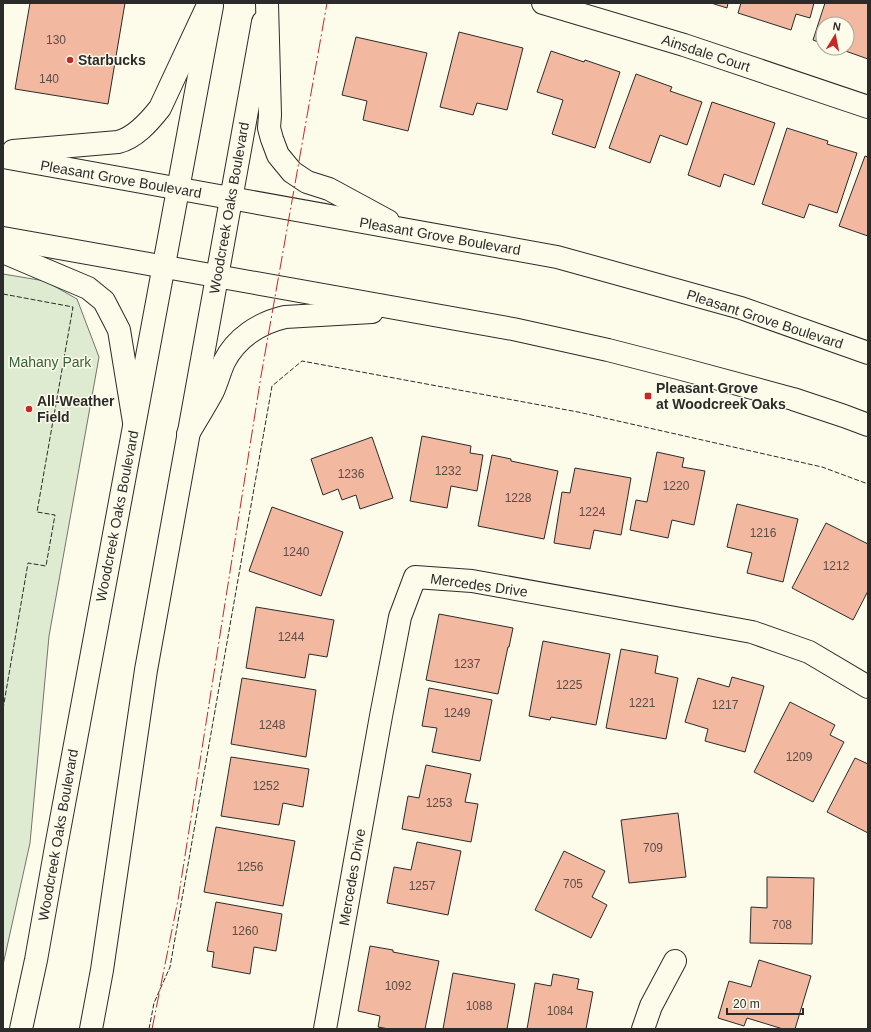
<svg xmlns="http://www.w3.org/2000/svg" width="871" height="1032" font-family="Helvetica,sans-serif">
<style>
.green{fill:#deebd1;stroke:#74746e}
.building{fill:#f2b8a0;stroke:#2b2b2b}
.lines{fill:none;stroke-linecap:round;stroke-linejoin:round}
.street-casing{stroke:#2b2b2b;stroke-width:24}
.secondary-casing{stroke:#2b2b2b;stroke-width:24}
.primary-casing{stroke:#2b2b2b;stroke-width:24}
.street{stroke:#fdfbea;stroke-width:22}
.secondary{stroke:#fdfbea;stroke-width:22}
.primary{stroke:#fdfbea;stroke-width:22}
.fence{stroke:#2b2b2b;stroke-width:1;stroke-dasharray:5 2;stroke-linecap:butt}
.power{stroke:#c62828;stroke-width:1;stroke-dasharray:14 3 2 3;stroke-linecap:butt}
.poi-dot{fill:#c62828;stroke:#fdfbea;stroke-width:1.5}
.labels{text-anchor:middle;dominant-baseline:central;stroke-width:3;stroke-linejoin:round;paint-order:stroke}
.number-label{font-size:12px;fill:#5d4e48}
.street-label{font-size:14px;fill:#2b2b2b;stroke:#fdfbea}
.poi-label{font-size:14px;font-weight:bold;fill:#2b2b2b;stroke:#fdfbea;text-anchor:start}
.park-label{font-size:14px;fill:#34623c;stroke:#fdfbea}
</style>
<rect width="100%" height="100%" fill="#fdfbea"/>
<path class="green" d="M3,274L45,281L77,299L99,357L49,636L30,843L3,965Z"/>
<g class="building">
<path d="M30,3H125L108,104L15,89Z"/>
<path d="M711,3H728L727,8Z"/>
<path d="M741,3H814L810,18L796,14L791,30L738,13Z"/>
<path d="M825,3H868V59L837,48H847V24H823V44L813,40Z"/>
<path d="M459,32L523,48L507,110L477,103L473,115L440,107Z"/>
<path d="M356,37L427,53L408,131L363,120L367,101L342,95Z"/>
<path d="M551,51L584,62L585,60L620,72L595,148L552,134L563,100L537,92Z"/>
<path d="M636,74L672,87L670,91L702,102L687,145L660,135L650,163L609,148Z"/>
<path d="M712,102L775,123L754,185L724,174L720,187L688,175Z"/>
<path d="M787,128L828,141L827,144L857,153L837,213L809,204L804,218L762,204Z"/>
<path d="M865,156L868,157V236L839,226Z"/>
<path d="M422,436L471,446L470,453L483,455L477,491L451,486L447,508L410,501Z"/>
<path d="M372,437L393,498L360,509L356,495L342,500L338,489L323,495L311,459Z"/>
<path d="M657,452L684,458L682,467L705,471L694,525L672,520L668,538L630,530L636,500L647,502Z"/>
<path d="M492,455L511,459V461L558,471L544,539L478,526Z"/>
<path d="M575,468L631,478L621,535L594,530L590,549L554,543L562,492L570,493Z"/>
<path d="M737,504L798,519L783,582L747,573L752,553L727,547Z"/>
<path d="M272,507L343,532L321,596L249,571Z"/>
<path d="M826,523L868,544V591L853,620L792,588Z"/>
<path d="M256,607L334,620L327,657L309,654L305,678L246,668Z"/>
<path d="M439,614L513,628L509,647H508L498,694L426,680Z"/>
<path d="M543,641L610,654L596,725L551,717L550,720L529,716Z"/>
<path d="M621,649L658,656L655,673L678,678L666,739L606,728Z"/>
<path d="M732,677L764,686L745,752L705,741L708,729L685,722L698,678L729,687Z"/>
<path d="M242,678L316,690L306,757L231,744Z"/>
<path d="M429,688L492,700L480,761L432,752L437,728L422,726Z"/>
<path d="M790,702L835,725L830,735L844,742L813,802L754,772Z"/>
<path d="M231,757L309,769L303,807L283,803L279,825L221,816Z"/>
<path d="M855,758L868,764V833L827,812Z"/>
<path d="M426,765L471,774L465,802L478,804L471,842L402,829L408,796L419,798Z"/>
<path d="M678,813L686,877L629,883L621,820Z"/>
<path d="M216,827L295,841L283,906L204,892Z"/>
<path d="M417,842L461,851L448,915L387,903L394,867L411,870Z"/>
<path d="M564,851L605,871L592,897L607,905L591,938L535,910Z"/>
<path d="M767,877L814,878L812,944L750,943L751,907L767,908Z"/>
<path d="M216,902L282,914L276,951L254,947L250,974L212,967L214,952L207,951Z"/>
<path d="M370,946L393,950V952L439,961L425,1029H389L378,1027L380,1016L358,1011Z"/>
<path d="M759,960L811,976L795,1029H783L747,1018L744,1026L718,1018L729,981L751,987Z"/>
<path d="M453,973L515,984L507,1029H443Z"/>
<path d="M553,974L579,979L577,989L593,992L586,1029H527L535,983L551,986Z"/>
</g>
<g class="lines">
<defs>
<g id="street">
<path d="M543,3L684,45L868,107"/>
<path d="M325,1029L381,716L400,617L415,577L472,581L752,632L809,652L868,687"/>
<path d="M643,1029L651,1006L675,961"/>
</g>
<g id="secondary">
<path d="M21,1029L36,960L56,847L212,6"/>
<path d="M91,1029L102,970L146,670L263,22"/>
</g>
<g id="primary">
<path d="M267,3L270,115L269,128L272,139L278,155L292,172L307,182L329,189L388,221"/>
<path d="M13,151L118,142C135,138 149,122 160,108L209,3"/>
<path d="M3,157L557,257L741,308L868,353"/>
<path d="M3,238L513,329L608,350L678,368L793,399L844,416L868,425"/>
<path d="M3,252L88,288L104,301L119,330L134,422"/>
<path d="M188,434C196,420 205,406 213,391C217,382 220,371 224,362C236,338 259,323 285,317L372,312"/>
</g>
</defs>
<use href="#street" class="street-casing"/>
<use href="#secondary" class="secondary-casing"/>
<use href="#primary" class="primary-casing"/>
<use href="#street" class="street"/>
<use href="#secondary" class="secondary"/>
<use href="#primary" class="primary"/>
<g class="fence">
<path d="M3,294L73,307L37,512L55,515L46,566L28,563L3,709"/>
<path d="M149,1029L154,1003L170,967L272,386L302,361L578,412L822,467L868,484"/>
</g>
<path class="power" d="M152,1029L178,900L261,376L327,3"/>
</g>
<g class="poi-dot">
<circle cx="70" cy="60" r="4"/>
<rect x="644" y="392" width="8" height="8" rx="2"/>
<circle cx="29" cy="409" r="4"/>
</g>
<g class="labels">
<g class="number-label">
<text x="56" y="40">130</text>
<text x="49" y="79">140</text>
<text x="448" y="471">1232</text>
<text x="351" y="474">1236</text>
<text x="676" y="486">1220</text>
<text x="518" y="498">1228</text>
<text x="592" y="512">1224</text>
<text x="763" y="533">1216</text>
<text x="296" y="552">1240</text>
<text x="836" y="566">1212</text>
<text x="291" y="637">1244</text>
<text x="467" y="664">1237</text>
<text x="569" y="685">1225</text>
<text x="642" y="703">1221</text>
<text x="725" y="705">1217</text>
<text x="457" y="713">1249</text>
<text x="272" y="725">1248</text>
<text x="799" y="757">1209</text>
<text x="266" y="786">1252</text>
<text x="439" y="803">1253</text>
<text x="653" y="848">709</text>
<text x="250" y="867">1256</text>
<text x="573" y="884">705</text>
<text x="422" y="886">1257</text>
<text x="782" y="925">708</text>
<text x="245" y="931">1260</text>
<text x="398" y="986">1092</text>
<text x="479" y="1006">1088</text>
<text x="560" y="1011">1084</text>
</g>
<g class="street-label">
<text transform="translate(706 53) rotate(18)">Ainsdale Court</text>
<text transform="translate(121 179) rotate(10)">Pleasant Grove Boulevard</text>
<text transform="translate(229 208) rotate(-80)">Woodcreek Oaks Boulevard</text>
<text transform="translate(440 236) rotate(10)">Pleasant Grove Boulevard</text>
<text transform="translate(765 319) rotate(18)">Pleasant Grove Boulevard</text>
<text transform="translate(117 516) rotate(-79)">Woodcreek Oaks Boulevard</text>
<text transform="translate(479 585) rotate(8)">Mercedes Drive</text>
<text transform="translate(58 835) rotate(-80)">Woodcreek Oaks Boulevard</text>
<text transform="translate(352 877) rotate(-80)">Mercedes Drive</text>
</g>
<g class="poi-label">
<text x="78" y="60">Starbucks</text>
<text x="656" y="388">Pleasant Grove<tspan x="656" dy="16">at Woodcreek Oaks</tspan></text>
<text x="37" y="401">All-Weather<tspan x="37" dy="16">Field</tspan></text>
</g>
<g class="park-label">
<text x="50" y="362">Mahany Park</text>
</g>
</g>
<rect width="871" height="1032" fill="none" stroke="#2b2b2b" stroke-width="8"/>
<g transform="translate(835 36) rotate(10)"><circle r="19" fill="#fdfbea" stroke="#a9a89e"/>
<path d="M0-3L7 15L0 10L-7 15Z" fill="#c62828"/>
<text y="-6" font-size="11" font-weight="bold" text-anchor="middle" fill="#2b2b2b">N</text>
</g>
<path d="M727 1008v6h76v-6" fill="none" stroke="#2b2b2b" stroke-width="2"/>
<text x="733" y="1008" font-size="12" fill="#2b2b2b" stroke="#fdfbea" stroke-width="3" paint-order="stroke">20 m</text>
</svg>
